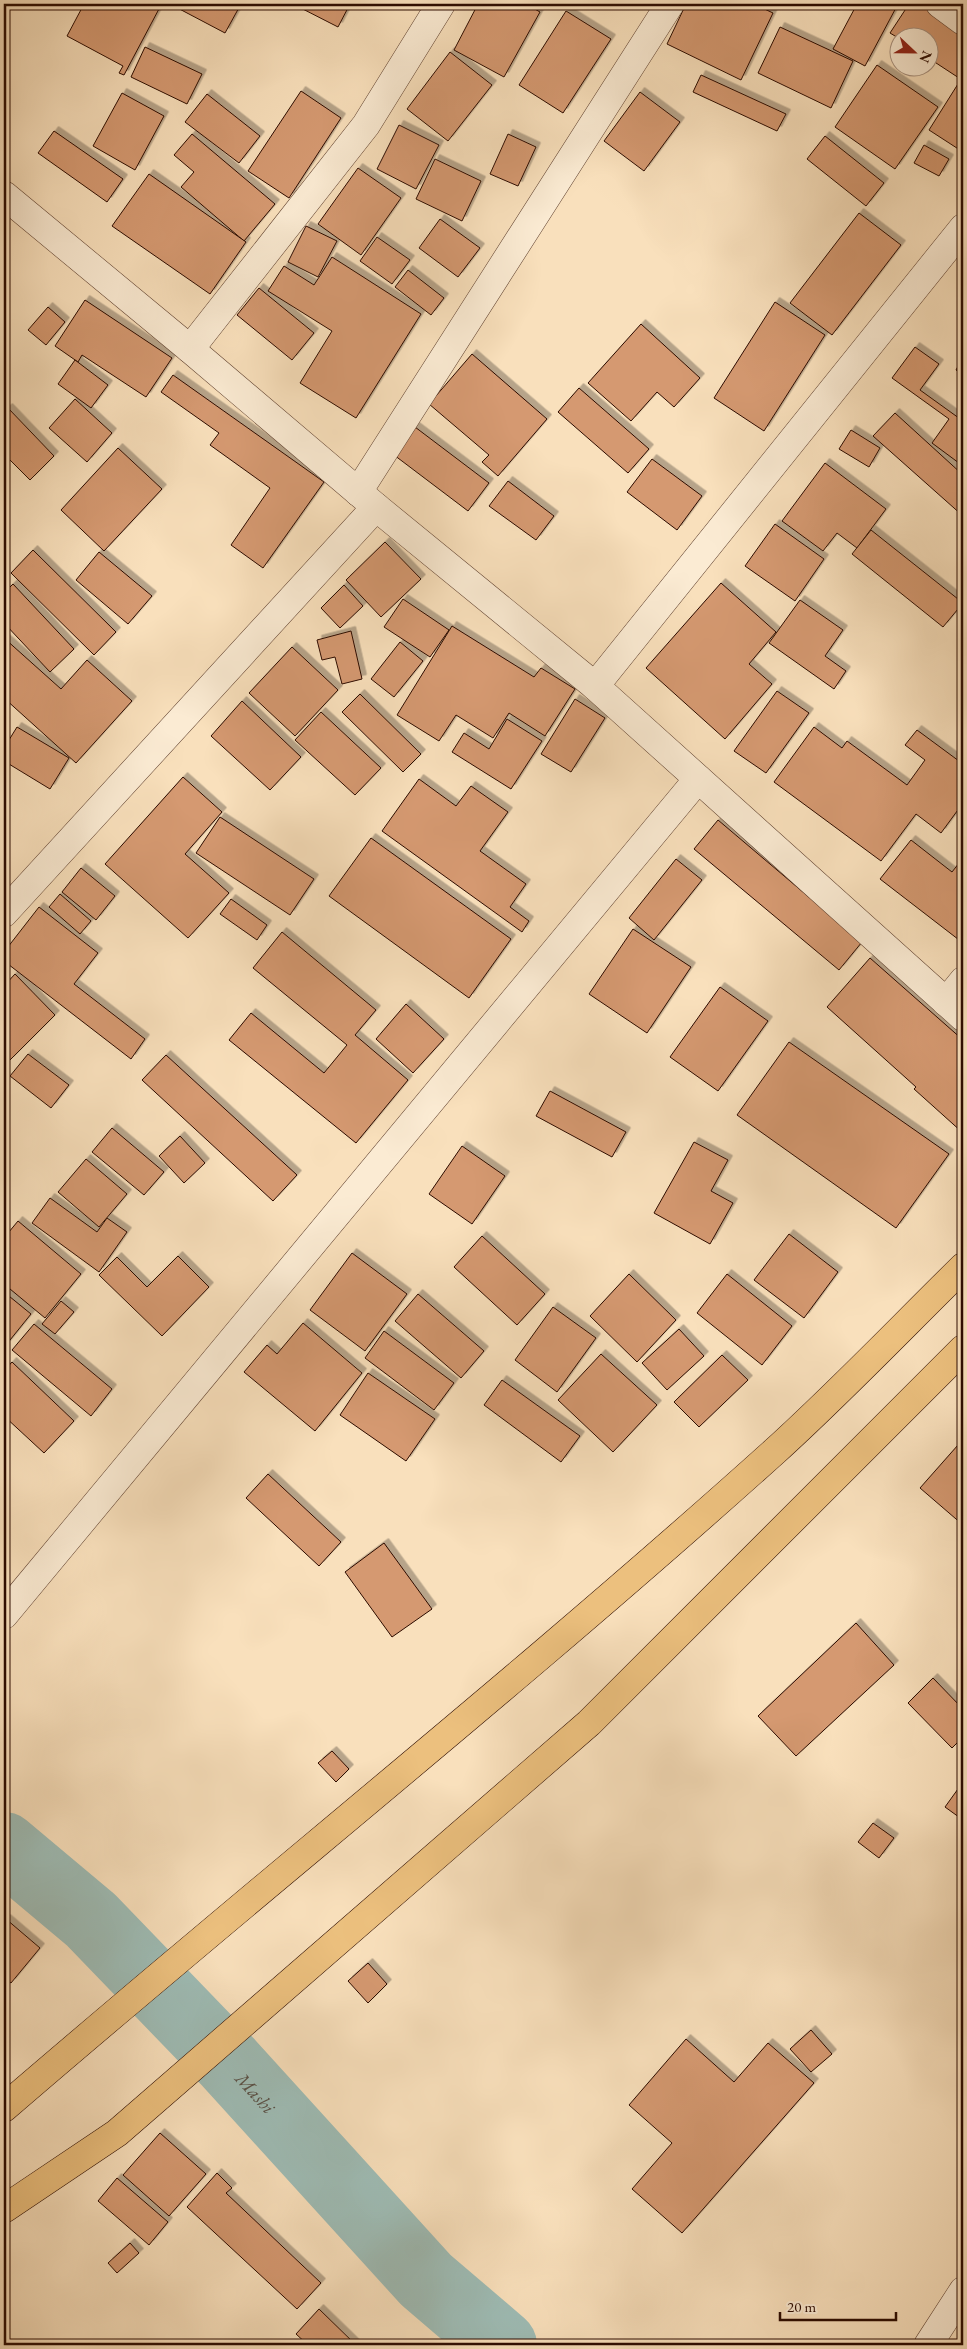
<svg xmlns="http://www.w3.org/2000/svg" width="967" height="2349" font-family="'EB Garamond',serif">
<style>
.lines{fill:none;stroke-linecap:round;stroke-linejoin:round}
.river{stroke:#9ebcb5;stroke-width:70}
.building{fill:#d59971;stroke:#2c0b00;filter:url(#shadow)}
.minor-casing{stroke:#5f402f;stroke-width:29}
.major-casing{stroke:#2c0b00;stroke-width:29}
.minor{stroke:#fbebd3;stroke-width:28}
.major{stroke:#ecc07e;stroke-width:28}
.labels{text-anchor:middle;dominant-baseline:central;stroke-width:4;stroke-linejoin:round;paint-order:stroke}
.water-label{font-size:19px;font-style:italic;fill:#5a5248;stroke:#fbebd3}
</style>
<defs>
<filter id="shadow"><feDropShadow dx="4.5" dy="-4.5" stdDeviation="0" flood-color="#0004"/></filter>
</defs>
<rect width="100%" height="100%" fill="#f9e0bc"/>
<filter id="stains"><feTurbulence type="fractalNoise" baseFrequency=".004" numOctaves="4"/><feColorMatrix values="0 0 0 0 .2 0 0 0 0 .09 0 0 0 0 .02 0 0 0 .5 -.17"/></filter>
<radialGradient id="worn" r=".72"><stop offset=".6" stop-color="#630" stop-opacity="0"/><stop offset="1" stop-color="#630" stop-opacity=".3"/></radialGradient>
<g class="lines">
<path class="river" id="s1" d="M4,1847L91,1920L227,2061L426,2280L502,2345"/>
</g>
<g class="building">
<path d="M84,4H154L160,7L124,75L119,73L123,66L67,36Z"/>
<path d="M170,4H241L225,33Z"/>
<path d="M293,4H350L338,27Z"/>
<path d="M478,4H526L540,12L504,77L454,50Z"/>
<path d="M686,4H754L773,13L741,80L667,44Z"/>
<path d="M857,4H898L865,66L833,49Z"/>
<path d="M909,4H926L963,28V71L959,78L930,59V38H900V39L890,33Z"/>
<path d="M566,11L611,39L563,113L519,85Z"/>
<path d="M780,27L853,61L831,108L758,73Z"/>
<path d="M145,47L202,74L187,104L131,77Z"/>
<path d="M450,52L492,85L448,141L407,109Z"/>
<path d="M877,65L938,107L895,169L835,127Z"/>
<path d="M701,75L786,114L777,131L693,92Z"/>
<path d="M963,76V152L929,130Z"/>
<path d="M301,91L341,118L289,198L248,171Z"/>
<path d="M640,92L680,122L644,171L604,141Z"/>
<path d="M122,93L164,116L135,170L93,146Z"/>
<path d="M207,94L260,136L239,163L185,122Z"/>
<path d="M399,125L439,145L416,189L377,169Z"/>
<path d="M54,131L123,179L107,202L38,153Z"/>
<path d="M192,134L275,204L244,241L181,187L194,172L174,155Z"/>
<path d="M508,134L536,147L518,186L490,174Z"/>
<path d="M825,136L884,183L866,206L807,159Z"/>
<path d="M924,145L949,159L939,176L914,163Z"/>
<path d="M435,159L481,181L462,221L416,199Z"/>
<path d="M358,168L401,198L361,255L318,224Z"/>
<path d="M149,174L246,242L210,294L112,226Z"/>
<path d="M859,213L901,245L832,335L790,303Z"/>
<path d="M440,219L480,248L458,277L419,248Z"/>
<path d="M306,226L337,241L318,277L288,262Z"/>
<path d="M377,237L410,260L392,284L360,261Z"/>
<path d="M332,257L421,314L356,418L300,383L332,331L268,291L284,266L314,285Z"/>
<path d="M408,270L444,298L431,315L395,287Z"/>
<path d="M259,288L314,333L292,360L237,315Z"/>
<path d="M85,300L172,358L146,397L82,355L78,362L55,346Z"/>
<path d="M775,302L825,335L764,431L714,398Z"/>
<path d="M48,307L65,322L46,345L28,330Z"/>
<path d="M641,324L700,378L674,407L657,392L631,421L588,383Z"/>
<path d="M915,347L939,364L920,390L963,421V466L932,443L949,419L892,378Z"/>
<path d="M472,354L547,419L498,476L482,462L489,455L429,404Z"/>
<path d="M963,357V375L956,370Z"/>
<path d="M75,360L108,385L91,408L58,384Z"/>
<path d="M173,375L324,482L263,568L231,545L270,488L210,445L219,433L161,392Z"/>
<path d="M579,388L649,449L628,473L558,412Z"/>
<path d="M75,399L112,433L87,462L49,428Z"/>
<path d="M8,408L54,456L30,480L4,454V411Z"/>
<path d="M895,413L963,475V516L873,436Z"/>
<path d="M415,427L489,483L468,511L394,455Z"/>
<path d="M851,430L880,448L869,467L839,449Z"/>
<path d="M118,448L162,489L104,551L61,510Z"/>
<path d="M652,459L702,496L677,530L627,492Z"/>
<path d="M825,463L886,509L857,548L837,533L823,551L782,521Z"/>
<path d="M508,481L554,516L536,540L489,506Z"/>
<path d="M775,524L824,559L795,601L745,566Z"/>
<path d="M871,530L963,603L943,627L852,554Z"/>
<path d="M385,542L421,579L381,617L346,580Z"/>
<path d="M33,550L116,632L94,655L11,573Z"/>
<path d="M99,552L152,596L128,624L76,580Z"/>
<path d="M721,583L776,632L749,664L772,684L725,739L646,668Z"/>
<path d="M13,584L74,649L50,672L4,623V593Z"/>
<path d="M344,585L363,606L340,628L321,608Z"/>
<path d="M403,599L449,630L430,657L384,627Z"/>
<path d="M800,600L843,630L825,656L846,671L834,689L769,643Z"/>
<path d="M452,626L534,677L541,668L575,689L545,736L509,713L493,738L456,715L439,741L397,715Z"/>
<path d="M351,631L362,679L342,684L335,657L322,660L317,640Z"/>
<path d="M4,638L61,689L87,660L132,701L76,763L4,698Z"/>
<path d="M400,642L423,661L394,697L371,679Z"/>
<path d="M292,647L338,690L295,736L249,693Z"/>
<path d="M777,691L809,713L766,773L734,751Z"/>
<path d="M360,694L421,754L403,772L342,712Z"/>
<path d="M575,699L605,718L571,772L541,754Z"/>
<path d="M242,701L301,757L270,790L211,736Z"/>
<path d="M321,712L381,768L355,795L295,740Z"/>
<path d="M507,719L542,741L511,789L452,752L464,733L489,749Z"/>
<path d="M17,727L69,758L50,789L4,761V748Z"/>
<path d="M814,727L842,748L847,741L907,785L925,760L905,745L917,730L963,764V803L941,833L916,814L881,861L774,782Z"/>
<path d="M183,777L222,812L185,854L229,893L188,938L105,864Z"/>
<path d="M419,779L456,806L471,786L508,812L480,851L526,884L510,907L529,921L522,932L382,831Z"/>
<path d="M220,817L314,879L290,915L196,853Z"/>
<path d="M718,820L862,942L839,970L694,849Z"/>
<path d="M371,838L511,939L469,998L329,896Z"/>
<path d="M911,840L952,872L963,858V943L880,879Z"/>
<path d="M676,859L702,880L654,940L629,918Z"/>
<path d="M81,868L115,896L96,920L62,892Z"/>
<path d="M60,894L91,921L80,934L49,907Z"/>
<path d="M231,899L267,925L257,940L220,914Z"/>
<path d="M39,907L98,953L74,984L145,1039L131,1059L4,961V952Z"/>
<path d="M633,929L691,967L647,1033L589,994Z"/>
<path d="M282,932L376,1010L355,1035L408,1080L356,1143L229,1040L251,1013L324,1073L347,1045L253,968Z"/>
<path d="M870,958L963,1040V1133L914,1089L916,1087L827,1007Z"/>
<path d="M15,974L55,1015L9,1061L4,1056V986Z"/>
<path d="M720,987L768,1021L718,1091L670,1057Z"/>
<path d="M406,1004L444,1039L413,1073L376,1039Z"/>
<path d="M789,1042L949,1154L896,1228L737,1115Z"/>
<path d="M28,1054L69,1085L51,1108L10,1076Z"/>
<path d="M166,1055L297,1175L273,1201L142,1080Z"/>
<path d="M550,1091L626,1132L612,1157L536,1116Z"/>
<path d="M112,1128L164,1172L144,1195L92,1152Z"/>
<path d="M180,1136L205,1163L184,1183L159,1156Z"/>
<path d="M694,1142L728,1160L711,1191L733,1203L710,1244L654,1213Z"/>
<path d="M462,1146L505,1176L472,1224L429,1194Z"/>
<path d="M86,1159L127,1194L99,1227L58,1192Z"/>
<path d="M50,1198L97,1232L107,1218L127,1232L99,1272L32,1223Z"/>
<path d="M18,1221L81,1274L45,1318L4,1284V1238Z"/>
<path d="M789,1234L838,1272L804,1318L754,1280Z"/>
<path d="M482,1236L545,1294L517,1325L454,1267Z"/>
<path d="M352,1253L407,1294L365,1351L310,1310Z"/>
<path d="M178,1256L209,1287L162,1336L99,1275L117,1257L147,1287Z"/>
<path d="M629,1274L676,1320L637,1362L590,1316Z"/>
<path d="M727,1274L792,1326L762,1365L697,1313Z"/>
<path d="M4,1292L31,1314L6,1345L4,1343Z"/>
<path d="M418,1294L484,1351L461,1378L395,1321Z"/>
<path d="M61,1301L74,1312L55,1334L42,1324Z"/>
<path d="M553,1307L596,1338L557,1392L515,1360Z"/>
<path d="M303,1323L362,1373L315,1431L244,1372L267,1345L277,1354Z"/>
<path d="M34,1324L112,1389L91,1416L12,1350Z"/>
<path d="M679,1329L704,1356L667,1390L642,1363Z"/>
<path d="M384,1331L454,1383L434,1410L365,1358Z"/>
<path d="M601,1354L657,1405L613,1452L558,1400Z"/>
<path d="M722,1355L748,1380L699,1427L674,1402Z"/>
<path d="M12,1362L74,1421L44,1453L4,1416V1371Z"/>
<path d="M368,1373L435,1419L406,1461L340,1415Z"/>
<path d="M502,1380L580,1436L561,1462L484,1405Z"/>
<path d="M958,1445L963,1449V1525L920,1488Z"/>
<path d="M268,1474L341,1542L319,1566L246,1498Z"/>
<path d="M384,1543L432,1609L392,1637L345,1572Z"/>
<path d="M856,1623L894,1665L796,1756L758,1716Z"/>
<path d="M933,1678L963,1709V1737L952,1748L908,1703Z"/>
<path d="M332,1751L349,1769L336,1782L318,1763Z"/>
<path d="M963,1782V1820L945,1807Z"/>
<path d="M873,1823L894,1838L879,1858L858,1842Z"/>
<path d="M6,1919L40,1948L11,1983L4,1978V1922Z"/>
<path d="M368,1963L387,1984L368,2003L348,1981Z"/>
<path d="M811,2030L832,2054L811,2072L790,2049Z"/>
<path d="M686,2039L734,2082L768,2043L814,2083L682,2233L632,2189L672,2143L629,2105Z"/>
<path d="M160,2133L206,2174L169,2216L123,2175Z"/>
<path d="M217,2173L232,2188L226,2193L321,2283L297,2309L187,2207Z"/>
<path d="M117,2178L168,2222L149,2245L98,2201Z"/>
<path d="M130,2243L139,2253L117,2273L108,2263Z"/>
<path d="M319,2309L356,2345H308L296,2334Z"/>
</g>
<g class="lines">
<defs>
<g id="minor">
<path d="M940,4L963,21"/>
<path d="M4,195L190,349L376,507L595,686L963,1017"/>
<path d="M190,349L366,125L441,4"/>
<path d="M358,492L670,4"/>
<path d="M595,686L963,228"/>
<path d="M4,913L376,507"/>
<path d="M946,1002L963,981"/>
<path d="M4,1615L698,779"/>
<path d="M928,2345L963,2291"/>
</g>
<g id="major">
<path d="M4,2108C260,1887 524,1677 775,1451C840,1392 901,1328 963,1267"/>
<path d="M4,2209L117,2133L589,1723L963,1349"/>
</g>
</defs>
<use href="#minor" class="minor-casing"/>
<use href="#major" class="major-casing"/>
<use href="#minor" class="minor"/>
<use href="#major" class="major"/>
</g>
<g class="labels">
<g class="water-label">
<text stroke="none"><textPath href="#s1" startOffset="352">Mashi</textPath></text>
</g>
</g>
<rect width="967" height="2349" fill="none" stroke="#f9e0bc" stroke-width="20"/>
<rect x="5" y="5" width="957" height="2339" fill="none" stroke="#2c0b00" stroke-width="2.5"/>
<rect x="10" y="10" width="947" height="2329" fill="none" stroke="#2c0b00"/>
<g transform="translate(914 52) rotate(112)"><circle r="24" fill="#fbebd3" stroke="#a8917f"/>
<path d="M0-4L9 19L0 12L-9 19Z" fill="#8f2418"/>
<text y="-8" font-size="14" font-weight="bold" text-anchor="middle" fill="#2c0b00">N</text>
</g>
<path d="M780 2312v8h116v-8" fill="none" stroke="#2c0b00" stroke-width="2.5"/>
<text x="787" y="2312" font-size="15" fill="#2c0b00" stroke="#fbebd3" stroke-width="4" paint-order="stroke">20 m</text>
<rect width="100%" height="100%" filter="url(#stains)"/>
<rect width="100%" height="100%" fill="url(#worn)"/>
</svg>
